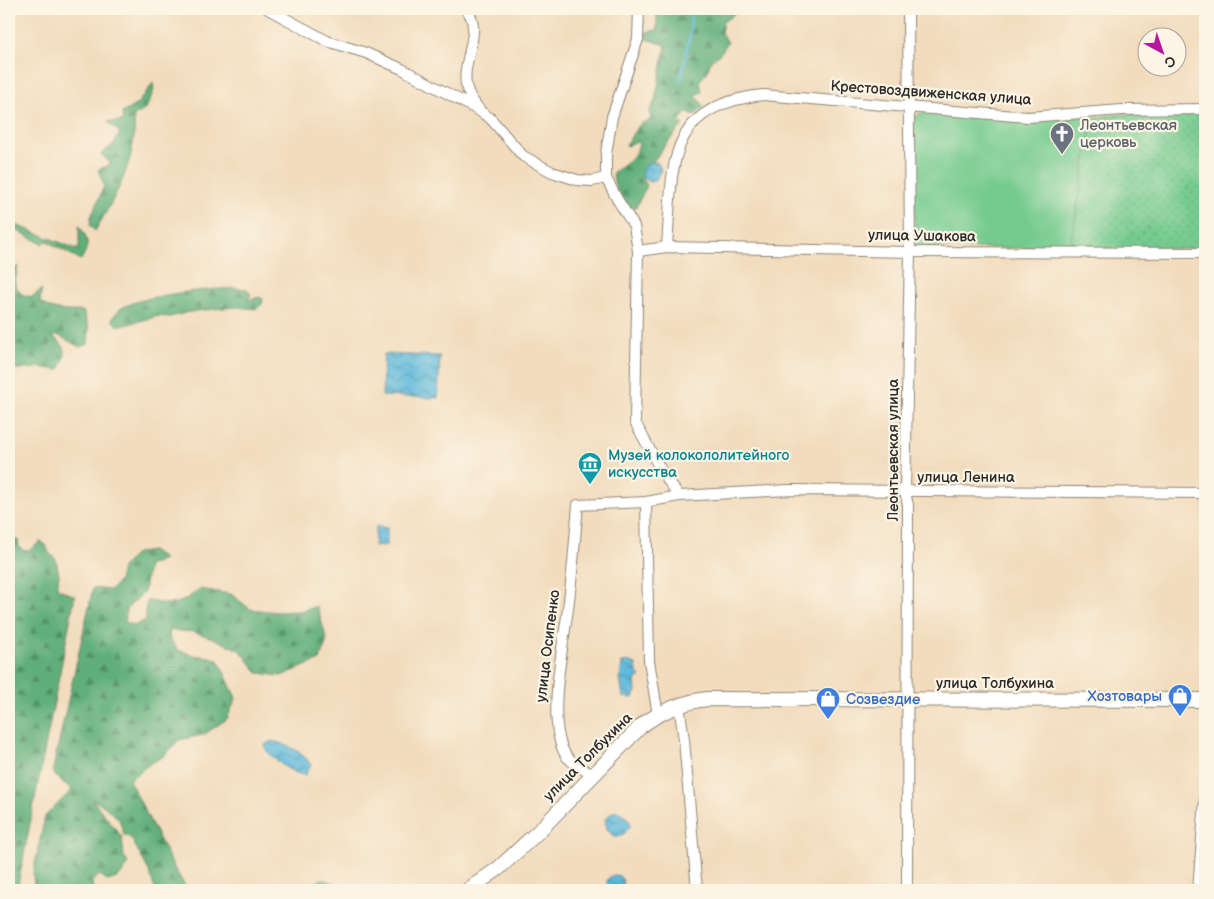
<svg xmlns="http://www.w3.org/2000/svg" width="1214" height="899" font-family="'Balsamiq Sans',sans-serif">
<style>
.grass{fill:#75cb8f;stroke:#507b5d}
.forest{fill:url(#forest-firs);stroke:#466d52}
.park{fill:url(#park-dots);stroke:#507b5d}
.water{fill:url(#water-waves);stroke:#447284}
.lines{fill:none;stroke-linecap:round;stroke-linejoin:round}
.stream{stroke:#5ebadc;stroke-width:2.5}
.minor-casing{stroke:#8e8474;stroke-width:12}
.major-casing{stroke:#8e8474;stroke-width:16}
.minor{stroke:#fff;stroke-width:10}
.major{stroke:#fff;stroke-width:14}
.labels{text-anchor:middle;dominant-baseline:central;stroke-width:4.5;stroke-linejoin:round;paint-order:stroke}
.street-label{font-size:15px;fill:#2b2b2b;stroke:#fcf5e5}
.worship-label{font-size:15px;fill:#5b616d;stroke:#fcf5e5;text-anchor:start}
.culture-label{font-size:15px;fill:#0d838f;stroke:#fcf5e5;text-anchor:start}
.shop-label{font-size:15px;fill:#366cbe;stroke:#fcf5e5;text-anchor:end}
</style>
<defs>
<pattern id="forest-firs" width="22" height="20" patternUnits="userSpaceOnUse" patternTransform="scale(1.25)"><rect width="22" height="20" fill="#60af7a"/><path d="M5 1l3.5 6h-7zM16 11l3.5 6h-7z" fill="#4f8f64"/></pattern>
<pattern id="park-dots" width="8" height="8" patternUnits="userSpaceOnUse" patternTransform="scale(1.25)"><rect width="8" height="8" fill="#75cb8f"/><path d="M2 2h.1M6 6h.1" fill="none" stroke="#65ae7c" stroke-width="1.8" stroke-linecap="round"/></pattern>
<pattern id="water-waves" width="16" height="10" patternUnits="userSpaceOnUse" patternTransform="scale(1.25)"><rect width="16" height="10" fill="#5ebadc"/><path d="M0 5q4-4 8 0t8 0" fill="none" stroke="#4e97b3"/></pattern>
</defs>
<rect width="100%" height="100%" fill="#fcf5e5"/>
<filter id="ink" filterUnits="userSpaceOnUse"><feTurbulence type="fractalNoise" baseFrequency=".02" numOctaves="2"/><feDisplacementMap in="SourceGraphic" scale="10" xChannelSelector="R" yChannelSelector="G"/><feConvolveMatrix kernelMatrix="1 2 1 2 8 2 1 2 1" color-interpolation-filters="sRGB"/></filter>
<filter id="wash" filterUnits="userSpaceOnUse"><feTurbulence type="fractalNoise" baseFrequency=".0096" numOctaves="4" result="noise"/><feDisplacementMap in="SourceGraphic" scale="20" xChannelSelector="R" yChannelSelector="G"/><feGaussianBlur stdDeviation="1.12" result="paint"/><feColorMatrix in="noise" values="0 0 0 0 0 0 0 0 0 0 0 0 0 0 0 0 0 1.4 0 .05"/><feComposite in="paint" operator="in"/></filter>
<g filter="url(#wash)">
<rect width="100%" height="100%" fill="#f2dcbd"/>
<path class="grass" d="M923,112L1093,117L1070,248H915L913,121L916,116Z"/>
<g class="forest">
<path d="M657,9H738L733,15L723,22L721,33L728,42L720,54L711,60L707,73L700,80L702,92L695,95L704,106L696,115L686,113L679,121L683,125L665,145L653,162L647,164L642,176L647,186L636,207L631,209C621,199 613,187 613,172C625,165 637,157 639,143L635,142L626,146L633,133L641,123L647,122L651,118L649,113L655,100L666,45L646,39V32L657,30Z"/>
<path d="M153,83L154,90L146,109L134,116C138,158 116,196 95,231L90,226L91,217L104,186L98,170L111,164L101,154L113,145L120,133L108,122L123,121L122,113L137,104Z"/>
<path d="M9,222L79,250V225C89,240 90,244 81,260L46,241L42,244L9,226Z"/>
<path d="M18,266L15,284L21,294L32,297L42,289L40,302C52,312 68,311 83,311L89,328L88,344L80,347L57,335L53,337C69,347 67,355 59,370L40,367L30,369H9V273Z"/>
<path d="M235,288L247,289L251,295L247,300L259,297L263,299L262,304L256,309L235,307L214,309L190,312L170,317L159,316L125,325H117L112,320C114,314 119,309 125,306C155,293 202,290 235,288Z"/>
<path d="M9,540H18L19,547L24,551L30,550L41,541L46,545L49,553L56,559L59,575L57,588L75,596L17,890H9Z"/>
<path d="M152,551L164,559L148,566L144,592L126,610L125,621L134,626L146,620L145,611L147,600C174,607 179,605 200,589L231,594L250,609L277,612L300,611L317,606L327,640L320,660L281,676L258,673L241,651L213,638L193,632L170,630L169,638L178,650L193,655L211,657L219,661L236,698L227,719L203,735L179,740L164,756L151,763L129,780L176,871L188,890H155L149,871L131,838L124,835L119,819L104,806L92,799L122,837L124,857L129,864L119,877L108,881L100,875L92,881L93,890H34L33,873L45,816L72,790L52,773L93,588L111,590L119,581L122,568L136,553Z"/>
<path d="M321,879L359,890H306Z"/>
</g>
<path class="park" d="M1123,114H1203L1205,115V249L1070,248L1093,117Z"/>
<g class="water">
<path d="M653,162L658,163L661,170L655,181L649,182L642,176V171L647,164Z"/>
<path d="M384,354L440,356L438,398L382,396Z"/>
<path d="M376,526L387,528V545L374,547Z"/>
<path d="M627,661L636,664L637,673L640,676V678L635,680L636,691L633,698L623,697L620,678L622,663Z"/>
<path d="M271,741C286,743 303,752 311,765L305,775C290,774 276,760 266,750L265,745Z"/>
<path d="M616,811L627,817L631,825L624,834L614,837L607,829L605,819L611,813Z"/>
<circle cx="615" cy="883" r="8"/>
</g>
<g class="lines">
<path class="stream" d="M680,82L690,35L691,9"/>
</g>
</g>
<g filter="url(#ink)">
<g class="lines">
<defs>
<g id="minor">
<path d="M268,9L327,41L366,53L402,69L478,110L490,118L523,156L552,172L577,180L592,181L606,178"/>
<path d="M466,9C485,30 459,63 467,89C469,96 474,103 479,109"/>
<path d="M639,9L638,39L612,117L606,154V178L617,199L634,226L638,251L635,422L662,472L679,496"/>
<path d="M667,247C673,166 664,106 763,95L1028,117L1122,110L1205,109"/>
<path d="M638,251L667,247L910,252L1205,253"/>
<path d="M646,502L649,661L658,715"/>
<path d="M679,705L684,740L696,879L698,890"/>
<path d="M592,775C584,769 570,763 565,754C545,718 565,641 569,600C573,569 575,537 578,505L646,502L679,496L789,490L1205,493"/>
<path d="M907,890L908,505L905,492L910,252L908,9"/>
<path d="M1198,890L1205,800"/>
</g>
<path id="major" d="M468,890L499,868L540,830L641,726C661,711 682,702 707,699L1205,700"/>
</defs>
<use href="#minor" class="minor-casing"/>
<use href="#major" class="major-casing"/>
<use href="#minor" class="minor"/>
<use href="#major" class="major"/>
</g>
</g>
<defs>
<symbol id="church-pin" viewBox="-11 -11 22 30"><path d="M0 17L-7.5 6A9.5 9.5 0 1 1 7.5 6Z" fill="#6b7280" stroke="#fcf5e5"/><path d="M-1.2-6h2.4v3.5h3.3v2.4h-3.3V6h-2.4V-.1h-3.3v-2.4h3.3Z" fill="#fff"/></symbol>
<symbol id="museum-pin" viewBox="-11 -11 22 30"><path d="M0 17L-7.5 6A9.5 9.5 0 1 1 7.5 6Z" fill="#0f9aa8" stroke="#fcf5e5"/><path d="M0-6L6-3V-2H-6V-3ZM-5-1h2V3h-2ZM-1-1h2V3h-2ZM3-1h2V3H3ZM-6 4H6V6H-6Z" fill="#fff"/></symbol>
<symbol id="shop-pin" viewBox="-11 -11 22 30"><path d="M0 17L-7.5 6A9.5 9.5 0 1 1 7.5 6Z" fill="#3f7fe0" stroke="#fcf5e5"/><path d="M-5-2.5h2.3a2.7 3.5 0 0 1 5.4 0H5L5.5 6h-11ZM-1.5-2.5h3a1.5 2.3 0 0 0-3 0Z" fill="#fff"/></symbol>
</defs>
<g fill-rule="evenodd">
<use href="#church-pin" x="1048" y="120" width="28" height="38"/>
<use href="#museum-pin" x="576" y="450" width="28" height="38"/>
<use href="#shop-pin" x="1166" y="682" width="28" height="38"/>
<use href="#shop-pin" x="814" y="685" width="28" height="38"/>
</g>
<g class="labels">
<g class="street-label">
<text transform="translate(931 93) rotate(4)">Крестовоздвиженская улица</text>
<text transform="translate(922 236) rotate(1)">улица Ушакова</text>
<text transform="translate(893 450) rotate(-90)">Леонтьевская улица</text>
<text x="966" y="477">улица Ленина</text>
<text transform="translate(548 646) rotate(-83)">улица Осипенко</text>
<text x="995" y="683">улица Толбухина</text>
<text transform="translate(588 757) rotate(-45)">улица Толбухина</text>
</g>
<g class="worship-label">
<text x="1080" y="125">Леонтьевская<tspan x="1080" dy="17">церковь</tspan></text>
</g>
<g class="culture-label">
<text x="608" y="455">Музей колокололитейного<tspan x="608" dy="17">искусства</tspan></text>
</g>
<g class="shop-label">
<text x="1162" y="696">Хозтовары</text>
<text x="846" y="699" text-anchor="start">Созвездие</text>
</g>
</g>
<rect width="1214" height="899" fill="none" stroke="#fcf5e5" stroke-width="30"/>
<g transform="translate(1162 52) rotate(140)"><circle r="24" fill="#fcf5e5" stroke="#a8a49b"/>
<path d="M0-4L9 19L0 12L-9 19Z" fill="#b5179e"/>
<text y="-8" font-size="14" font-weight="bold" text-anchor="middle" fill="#2b2b2b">С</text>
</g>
</svg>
